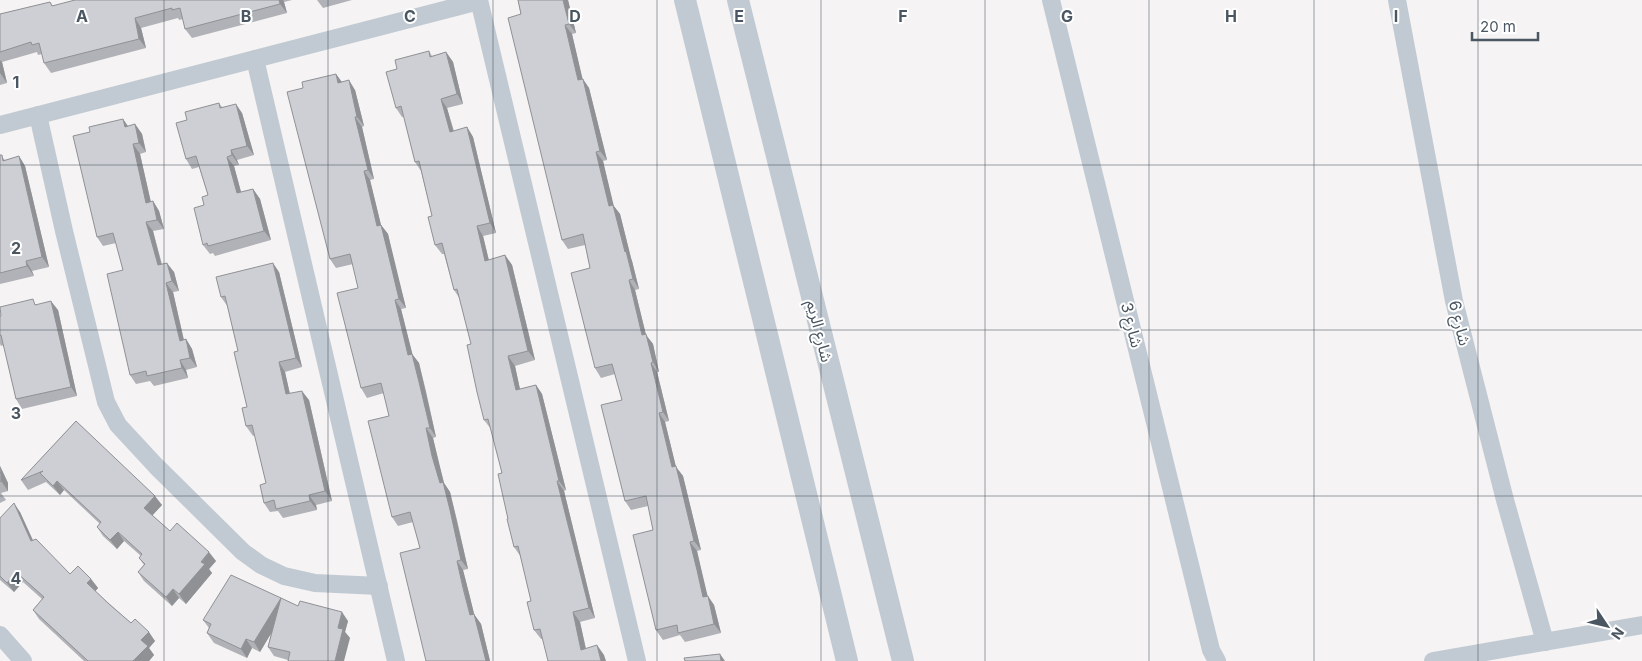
<svg xmlns="http://www.w3.org/2000/svg" width="1642" height="661" font-family="Inter,'Noto Sans Arabic',sans-serif">
<style>
.lines{fill:none;stroke-linecap:round;stroke-linejoin:round}
.minor{stroke:#c1cad2;stroke-width:18}
.tertiary{stroke:#c1cad2;stroke-width:22}
.wall{fill:#b0b2b7}
.shaded-wall{fill:#909195}
.building{fill:#cdcfd5;stroke:#909195}
.grid{fill:none;stroke:#4a5661;stroke-width:1;stroke-opacity:0.55}
.labels{text-anchor:middle;dominant-baseline:central;stroke-width:4;stroke-linejoin:round;paint-order:stroke}
.street-label{font-size:16px;fill:#4a5661;stroke:#fff}
.grid-label{font-size:16px;text-anchor:middle;font-weight:bold;fill:#4a5661;stroke:#fff;stroke-width:4;stroke-linejoin:round;paint-order:stroke}
</style>
<rect width="100%" height="100%" fill="#f5f3f3"/>
<g class="lines">
<g class="minor">
<path d="M479,0L637,661"/>
<path d="M1051,0L1211,650L1217,661"/>
<path d="M1397,0L1454,301L1505,500L1545,642"/>
<path d="M255,59L396,661"/>
<path d="M38,115L64,231L106,402L118,425L156,466L243,552L261,565L284,576L315,583L379,586"/>
<path d="M0,125L479,1"/>
<path d="M0,635L23,661"/>
<path d="M1433,661L1642,625"/>
</g>
<g class="tertiary">
<path d="M685,0L847,661"/>
<path d="M738,0L903,661"/>
</g>
</g>
<g class="wall">
<path d="M75,0H292L284,2L287,13L192,38L185,29L183,19L179,20L178,18L141,28L146,48L51,73L44,63L42,54L38,55L37,52L2,62L7,83L0,85V14L50,2L53,6Z"/>
<path d="M317,0H352L323,8Z"/>
<path d="M518,0H568L576,33L572,34L582,79L589,88L607,160L603,161L613,205L620,214L631,258L632,261L639,289L635,290L646,335L653,344L659,372H657L669,421L665,422L676,467L683,476L701,550L697,551L703,579L707,596L714,605L721,633L685,642L680,635L663,640L656,630L653,530L648,506L631,510L625,501L622,400L615,374L601,378L595,368L590,268L585,245L568,249L562,240Z"/>
<path d="M429,51L432,56L446,52L453,62L463,104L447,108L454,131L467,127L473,137L496,233L483,236L489,260L505,255L512,265L535,360L515,366L520,389L536,385L542,394L566,490L564,491L595,618L580,622L586,649L604,655L542,639H541L534,630L531,601L521,557L514,547L508,519L502,473L491,429L484,420L471,344L460,299L454,290L444,254H442L435,245L432,216L421,171L415,162L404,117H402L396,108L397,69Z"/>
<path d="M336,74L342,82L355,90L364,126L362,127L374,179L370,180L381,225L388,234L394,262L406,308L401,309L412,354L419,363L426,391L436,437L433,438L439,465L444,483L450,492L457,520L468,569L463,570L470,597L474,615L481,624L490,661H426L420,548L413,522L398,526L392,517L389,416L384,393L367,398L361,388L358,288L353,264L336,268L330,259L303,88Z"/>
<path d="M219,103L222,107L242,113L254,155L237,160L239,165L234,166L241,192L253,189L260,199L271,240L215,256L213,253L210,254L203,245L204,205L208,195L199,167L192,169L186,159Z"/>
<path d="M123,119L128,126L135,124L142,134L146,152L140,154L151,202L153,201L159,211L164,229L153,231L162,264L174,272L179,291L173,292L184,340L186,339L192,349L197,367L186,370L188,378L154,386L150,381L136,384L130,375L123,270L116,243L103,246L97,237L90,132Z"/>
<path d="M0,155L5,160L19,156L25,166L49,267L32,271L34,276L0,284Z"/>
<path d="M279,272L302,367L285,372L290,394L309,400L332,501L316,505L317,510L283,518L278,511L270,512L264,503L266,483L255,435L253,436L246,426L247,407L238,351L228,307L221,297Z"/>
<path d="M37,304L58,310L77,396L22,409L16,399L4,345L1,346L0,344V316Z"/>
<path d="M76,421L162,505L152,515L170,531L216,561L209,569L212,573L186,604L179,598L172,606L144,581L138,572L144,565L139,558L141,556L124,541L117,549L103,536L97,527L100,524L64,490L60,495L46,482L28,490L21,480Z"/>
<path d="M0,466L8,483V491L1,493L6,500L0,503Z"/>
<path d="M20,512L33,540L70,574L91,579L98,588L95,591L131,623L155,641L149,648L154,655L149,661H84L39,619L33,610L42,599L23,582L14,592L0,580V518Z"/>
<path d="M298,606L348,621L345,632L350,638L288,660L274,656L268,647L271,633L260,652L252,648L247,658L214,643L207,633L209,628L203,620Z"/>
</g>
<g class="shaded-wall">
<path d="M279,0H283L284,2L287,13L280,4Z"/>
<path d="M563,0H568L576,33L569,24Z"/>
<path d="M135,18L141,28L146,48L139,39Z"/>
<path d="M565,25L572,34L585,89L578,80Z"/>
<path d="M446,52L453,62L463,104L457,94Z"/>
<path d="M0,60L2,62L7,83L0,73Z"/>
<path d="M336,74L343,84L338,83Z"/>
<path d="M583,79L589,88L607,160L600,151Z"/>
<path d="M349,80L355,90L364,126L357,117Z"/>
<path d="M441,99L447,108L456,141L450,132Z"/>
<path d="M236,104L242,113L254,155L247,146Z"/>
<path d="M355,117L362,127L374,179L368,170Z"/>
<path d="M123,119L129,128L125,127Z"/>
<path d="M135,124L142,134L146,152L139,143Z"/>
<path d="M467,127L473,137L496,233L490,223Z"/>
<path d="M133,144L140,154L153,212L146,203Z"/>
<path d="M231,150L237,160L239,165L232,155Z"/>
<path d="M596,152L603,161L616,215L609,206Z"/>
<path d="M19,156L25,166L49,267L42,257Z"/>
<path d="M227,157L234,166L244,203L237,193Z"/>
<path d="M364,171L370,180L381,225L388,234L406,308L399,299L377,226Z"/>
<path d="M253,189L260,199L271,240L264,231Z"/>
<path d="M153,201L159,211L164,229L157,220Z"/>
<path d="M613,205L620,214L631,258L632,261L639,289L633,279L625,252Z"/>
<path d="M146,222L153,231L164,275L158,265Z"/>
<path d="M477,226L483,236L491,270L485,261Z"/>
<path d="M505,255L512,265L535,360L528,351Z"/>
<path d="M26,261L32,271L34,276L27,266Z"/>
<path d="M167,263L174,272L179,291L172,281Z"/>
<path d="M273,263L279,272L302,367L296,358Z"/>
<path d="M629,280L635,290L646,335L653,344L659,372L653,362L642,335Z"/>
<path d="M166,283L173,292L186,350L180,341Z"/>
<path d="M395,300L401,309L415,364L408,355Z"/>
<path d="M51,301L58,310L77,396L71,387Z"/>
<path d="M186,339L192,349L197,367L190,358Z"/>
<path d="M412,354L419,363L436,437L430,428Z"/>
<path d="M508,356L515,366L522,399L516,390Z"/>
<path d="M180,360L186,370L188,378L182,368Z"/>
<path d="M279,362L285,372L292,404L286,394Z"/>
<path d="M651,363L657,372L669,421L663,412Z"/>
<path d="M536,385L542,394L566,490L559,481Z"/>
<path d="M302,391L309,400L332,501L325,491Z"/>
<path d="M659,413L665,422L676,467L683,476L701,550L694,541L672,467Z"/>
<path d="M426,428L433,438L444,483L450,492L468,569L461,560L432,456Z"/>
<path d="M0,466L8,483V491L1,481Z"/>
<path d="M57,481L64,490L60,495L53,486Z"/>
<path d="M557,481L564,491L595,618L589,608Z"/>
<path d="M309,495L316,505L317,510L310,501Z"/>
<path d="M155,496L162,505L151,517L144,508Z"/>
<path d="M14,503L20,512L37,550L31,541Z"/>
<path d="M118,532L124,541L117,549L110,540Z"/>
<path d="M690,542L697,551L710,606L703,597Z"/>
<path d="M209,552L216,561L209,569L212,573L186,604L179,594L201,562Z"/>
<path d="M457,561L463,570L477,625L470,615Z"/>
<path d="M16,572L23,582L14,592L7,583Z"/>
<path d="M91,579L98,588L94,593L87,583Z"/>
<path d="M173,589L179,598L172,606L166,597Z"/>
<path d="M708,596L714,605L721,633L714,624Z"/>
<path d="M281,598L287,607L260,652L254,642Z"/>
<path d="M342,612L348,621L345,632L350,638L344,661H335L338,628Z"/>
<path d="M573,612L580,622L588,659L581,650Z"/>
<path d="M474,614L481,624L490,661H486Z"/>
<path d="M149,632L155,641L149,648L154,655L149,661H133L141,640Z"/>
<path d="M246,639L252,648L247,658L241,649Z"/>
<path d="M597,645L604,655L606,661H601Z"/>
<path d="M720,654L725,661H721Z"/>
</g>
<g class="building">
<path d="M75,0H279L280,4L185,29L180,8L172,10V8L135,18L139,39L44,63L39,43L32,45L31,42L0,52V14L50,2L52,6Z"/>
<path d="M518,0H563L569,24L565,25L578,80L583,79L600,151L596,152L609,206L613,205L625,252L626,251L633,279L629,280L642,335L646,334L653,362L651,363L663,412L659,413L672,467L676,466L694,541L690,542L697,570L703,597L708,596L714,624L678,633L677,625L656,630L633,535L653,530L646,496L625,501L601,405L622,400L612,364L595,368L571,273L590,268L583,234L562,240L508,18L521,14Z"/>
<path d="M429,51L430,57L446,52L457,94L441,99L450,132L467,127L490,223L477,226L485,261L505,255L528,351L508,356L516,390L536,385L559,481H557L589,608L573,612L581,650L597,645L601,661H548L540,629L534,630L527,602L531,601L518,546L514,547L507,519H508L498,474L502,473L488,419L484,420L477,392L467,345L471,344L457,289L454,290L442,243L435,245L428,217L432,216L419,161L415,162L401,106L396,108L386,72L397,69L395,60Z"/>
<path d="M336,74L338,83L349,80L357,117H355L368,170L364,171L377,226L381,225L388,253L399,299L395,300L408,355L412,354L419,382L430,428H426L432,456L440,483L443,482L450,510L461,560L457,561L463,588L470,615L474,614L486,661H426L400,553L420,548L410,512L392,517L368,421L389,416L381,383L361,388L337,293L358,288L350,254L330,259L287,92L303,88L302,82Z"/>
<path d="M219,103L220,108L236,104L247,146L231,150L232,155L227,157L237,193L253,189L264,231L208,246L207,243L203,245L194,208L204,205L202,197L208,195L196,156L186,159L176,123L187,120L185,112Z"/>
<path d="M123,119L125,127L135,124L139,143L133,144L146,203L153,201L157,220L146,222L158,265L167,263L172,281L166,283L180,341L186,339L190,358L180,360L182,368L147,376L146,371L130,375L107,274L123,270L113,233L97,237L73,136L90,132L89,127Z"/>
<path d="M0,155H2L3,161L19,156L42,257L26,261L27,266L0,273Z"/>
<path d="M273,263L296,358L279,362L286,394L302,391L325,491L309,495L310,501L276,509L274,500L264,503L260,485L266,483L252,425L246,426L242,408L247,407L234,352L238,351L225,296L221,297L216,277Z"/>
<path d="M33,299L35,305L51,301L71,387L16,399L1,335H0V316H1L0,307Z"/>
<path d="M76,421L155,496L144,508L170,531L177,523L209,552L201,562L205,564L179,594L173,589L166,597L138,572L145,564L139,558L142,554L118,532L110,540L97,527L101,522L57,481L53,486L40,473L43,471L21,480Z"/>
<path d="M0,472L1,474V481L0,482Z"/>
<path d="M14,503L31,541L36,539L70,574L78,566L91,579L87,583L109,604L131,623L135,619L149,632L141,640L148,646L133,661H88L33,610L44,597L16,572L7,583L0,576V518Z"/>
<path d="M231,575L281,598L254,642L246,639L241,649L207,633L211,624L203,620Z"/>
<path d="M281,598L298,606L300,601L342,612L338,628L343,629L335,661H288L290,652L268,647Z"/>
<path d="M720,654L721,661H685L684,658Z"/>
</g>
<path class="grid" d="M164,0V661M328,0V661M493,0V661M657,0V661M821,0V661M985,0V661M1149,0V661M1314,0V661M1478,0V661M0,165H1642M0,330H1642M0,496H1642"/>
<g class="labels">
<g class="street-label">
<text transform="translate(1460 323) rotate(76)">شارع 6</text>
<text transform="translate(1132 325) rotate(76)">شارع 3</text>
<text transform="translate(820 331) rotate(76)">شارع الريم</text>
</g>
</g>
<g class="grid-label">
<text x="82" y="22">A</text>
<text x="246" y="22">B</text>
<text x="410" y="22">C</text>
<text x="575" y="22">D</text>
<text x="739" y="22">E</text>
<text x="903" y="22">F</text>
<text x="1067" y="22">G</text>
<text x="1231" y="22">H</text>
<text x="1396" y="22">I</text>
<text x="16" y="88">1</text>
<text x="16" y="254">2</text>
<text x="16" y="419">3</text>
<text x="16" y="584">4</text>
</g>
<g transform="translate(1607 626) rotate(125)" stroke="#ffffff" stroke-width="4" paint-order="stroke">
<path d="M0-4L9 19L0 12L-9 19Z" fill="#4a5661"/>
<text y="-8" font-size="14" font-weight="bold" text-anchor="middle" fill="#4a5661">N</text>
</g>
<path d="M1472 32v8h66v-8" fill="none" stroke="#4a5661" stroke-width="2.5"/>
<text x="1480" y="32" font-size="15" fill="#4a5661" stroke="#ffffff" stroke-width="4" paint-order="stroke">20 m</text>
</svg>
